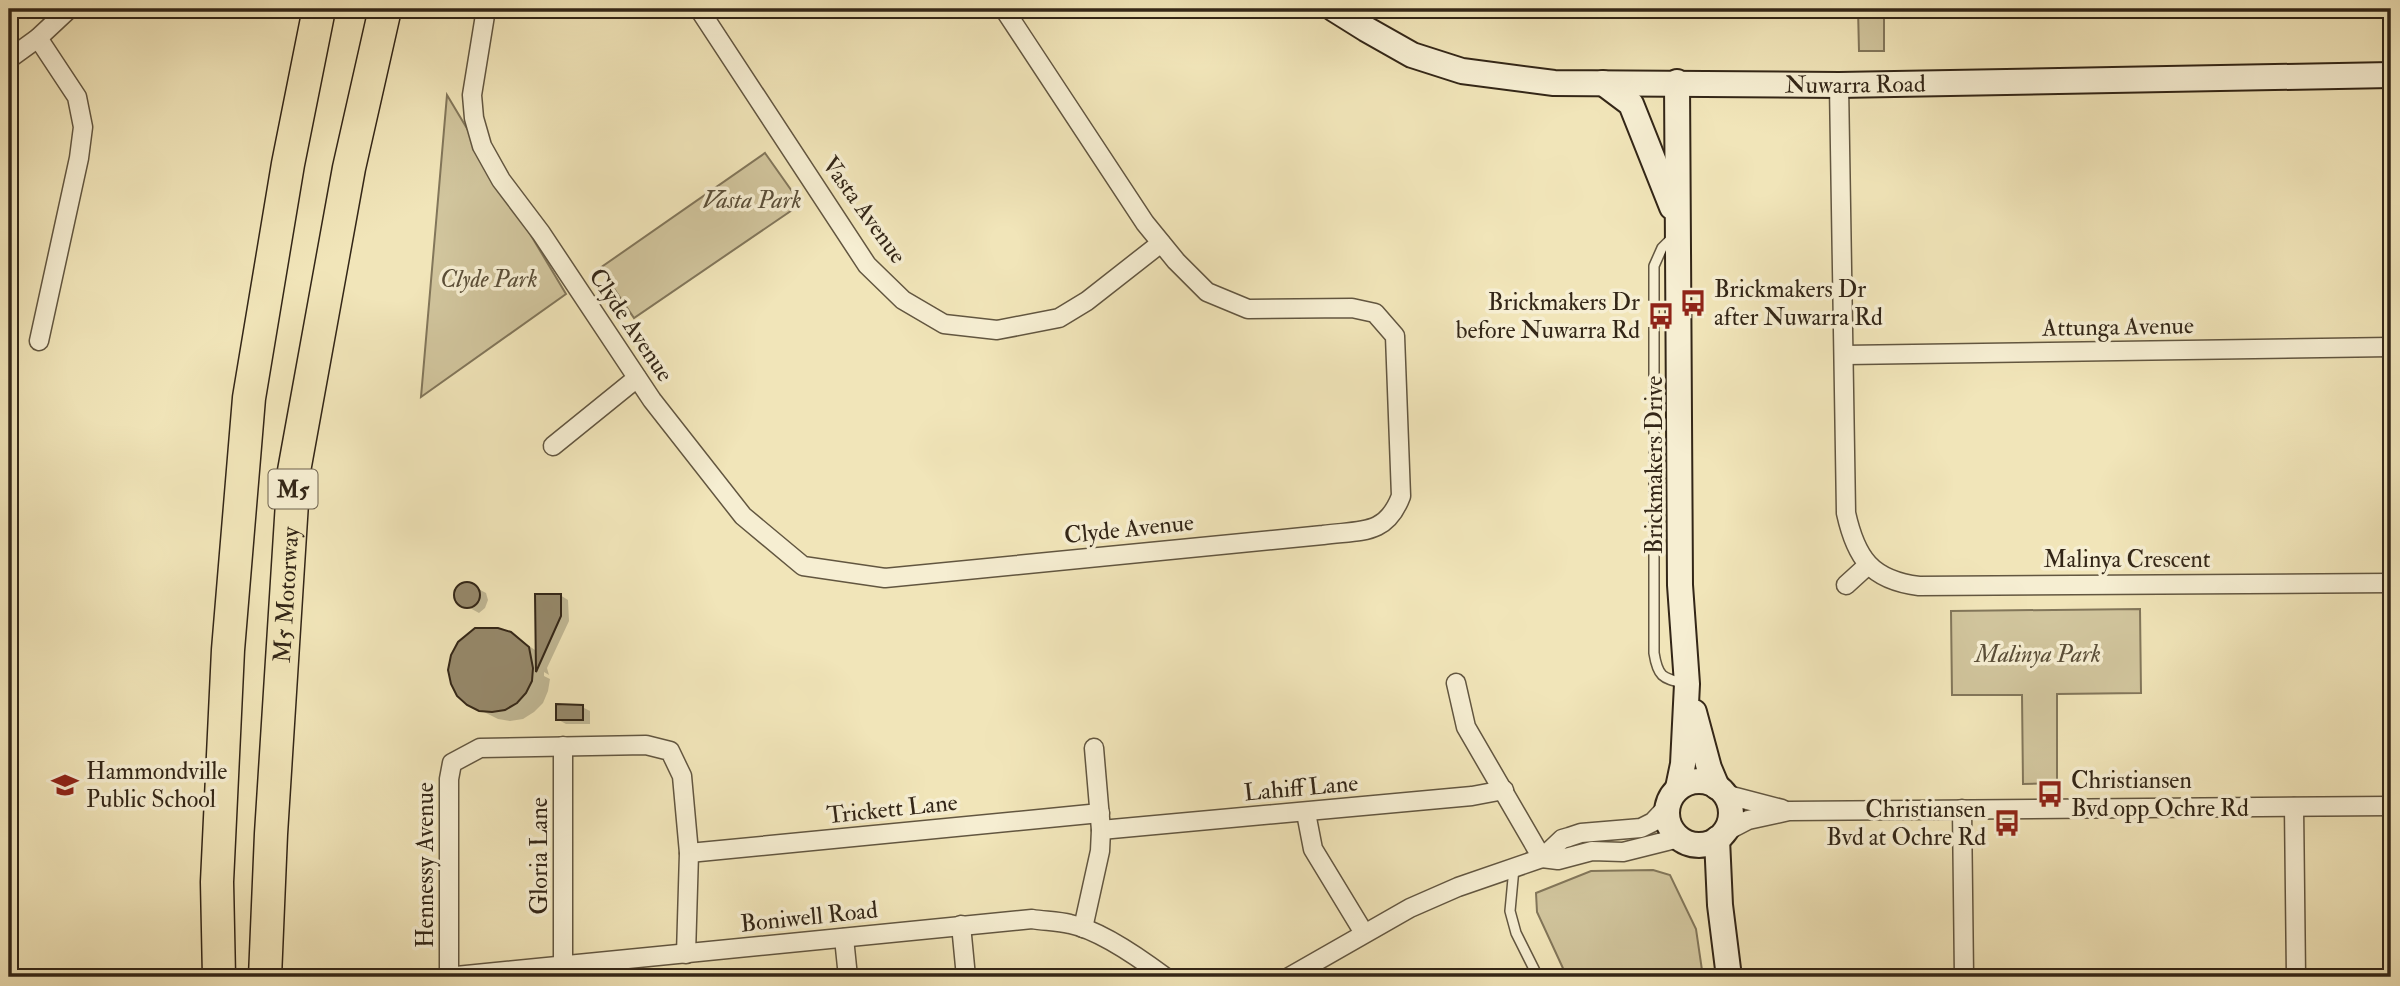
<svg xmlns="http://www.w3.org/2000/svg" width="2400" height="986" font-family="'IM FELL Double Pica',serif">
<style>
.green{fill:#d1c59d;stroke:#82765a;stroke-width:2}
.shadow{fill:#0003}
.building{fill:#96896b;stroke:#332617;stroke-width:2}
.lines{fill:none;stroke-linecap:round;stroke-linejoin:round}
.lane-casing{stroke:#625640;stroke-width:12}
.street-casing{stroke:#625640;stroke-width:21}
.secondary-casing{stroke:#332617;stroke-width:28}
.highway-casing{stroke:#332617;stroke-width:35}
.lane{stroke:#f6eed2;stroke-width:9}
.street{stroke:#f6eed2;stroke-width:18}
.secondary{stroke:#f6eed2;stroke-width:24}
.highway{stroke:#f1e5b9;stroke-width:32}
.labels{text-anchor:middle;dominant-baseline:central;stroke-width:7;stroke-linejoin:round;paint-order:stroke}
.shield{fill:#f6eed2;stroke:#6e624f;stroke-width:2}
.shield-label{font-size:23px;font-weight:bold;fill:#332617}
.street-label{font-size:24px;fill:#332617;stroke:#f6eed2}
.park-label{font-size:24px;font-style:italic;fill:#5a4e38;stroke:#f6eed2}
.poi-label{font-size:24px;fill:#332617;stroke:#f6eed2;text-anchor:start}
</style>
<rect width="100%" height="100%" fill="#f1e5b9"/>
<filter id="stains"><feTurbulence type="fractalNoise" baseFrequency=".00286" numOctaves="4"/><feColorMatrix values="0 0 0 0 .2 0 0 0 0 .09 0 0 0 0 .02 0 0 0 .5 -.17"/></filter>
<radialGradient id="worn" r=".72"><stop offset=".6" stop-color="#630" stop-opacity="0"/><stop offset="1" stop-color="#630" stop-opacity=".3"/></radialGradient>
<g class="green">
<path d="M1858,9H1884V51H1859Z"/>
<path d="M447,95L566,294L421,397Z"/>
<path d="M765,153L801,204L634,318L600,268Z"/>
<path d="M2140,609L2141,693L2057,694V783L2023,784L2022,695H1952L1951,611Z"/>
<path d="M1653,870L1670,875L1696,929L1703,977H1567L1537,912L1536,893L1591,871Z"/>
</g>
<g class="shadow">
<path d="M467,583L486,593L488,600L485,608L479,613L459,602L456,595L458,589Z"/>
<path d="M560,595L568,600L569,621L547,668L549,675L544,672V676L550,679L548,691L543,703L534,712L523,719L510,721L498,719L468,704L511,634L538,652Z"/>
<path d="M582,707L590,711V724H566L557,719Z"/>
</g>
<g class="building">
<circle cx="467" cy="595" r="13"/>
<path d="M535,594H561V616L536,672Z"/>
<path d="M475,628H498L511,632L529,647L533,668L532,681L526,693L517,703L505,710L492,712L479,711L467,705L457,696L451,684L448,670L451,655L458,642Z"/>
<path d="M556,704L583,705V720H556Z"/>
</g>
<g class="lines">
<defs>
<g id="lane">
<path d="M1673,237L1662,248L1654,266V653C1658,678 1663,678 1686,684"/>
<path d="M1514,868L1510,911L1516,933L1538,977"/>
</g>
<g id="street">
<path d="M486,9L472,95L474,118L482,146L501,180L541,233L652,400L743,516L803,566L885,578L1323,535C1361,530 1386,536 1401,496L1395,336L1375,313L1352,308L1248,309L1207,292L1176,261L1145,223L1004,9"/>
<path d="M699,9L867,265L903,300L944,324L997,330L1059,318L1087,301L1161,243"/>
<path d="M38,38L77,97L83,127L79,158L39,341"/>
<path d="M9,59L38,38L69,9"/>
<path d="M1839,85L1846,513C1856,558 1871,580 1919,586L2391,583"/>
<path d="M1845,355L2391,347"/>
<path d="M553,446L637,378"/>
<path d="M1846,585L1868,565"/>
<path d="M1456,683L1466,727L1542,858"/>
<path d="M563,746V966"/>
<path d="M1724,794L1782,809"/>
<path d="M2294,807L2296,977"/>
<path d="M1962,809L1964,977"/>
<path d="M1306,813L1313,849L1364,933"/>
<path d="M1101,830L1472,796L1504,790"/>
<path d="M1725,832L1748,820L1789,811L2391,806"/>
<path d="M689,853L1100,813"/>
<path d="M1542,858L1558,860L1592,851L1623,852L1679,838"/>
<path d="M961,925L966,977"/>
<path d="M1083,928L1100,851L1101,830L1094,748"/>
<path d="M844,938L848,977"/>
<path d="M446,977L1032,919C1044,921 1058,921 1070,924C1099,930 1141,959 1165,977"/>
<path d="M446,977L449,971V779L452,763L480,748L646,745L670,751L682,776L689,853L686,954"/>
<path d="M1289,977L1410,908L1458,887L1542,858L1562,839L1569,837L1581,833L1641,828L1653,822L1667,807"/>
</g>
<g id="secondary">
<path id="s1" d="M1334,9L1366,29L1412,55L1462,71L1554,83L1839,85L2391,75"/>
<path d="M1677,82L1680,585L1687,684L1683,764L1678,788"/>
<path d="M1603,83L1631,104L1672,207"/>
<path d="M1694,712L1709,768L1717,787"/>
<circle cx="1699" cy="813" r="32"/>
<path d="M1717,839L1720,905L1729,977"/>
</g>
<g id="highway">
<path d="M219,977L217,882L228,650L249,398L288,164L319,9"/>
<path id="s2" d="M265,977L271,834L294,471L349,168L385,9"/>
</g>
</defs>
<use href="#lane" class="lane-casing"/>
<use href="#street" class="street-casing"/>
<use href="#secondary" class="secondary-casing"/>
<use href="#highway" class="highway-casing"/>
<use href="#lane" class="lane"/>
<use href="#street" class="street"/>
<use href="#secondary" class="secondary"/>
<use href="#highway" class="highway"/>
</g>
<defs>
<symbol id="bus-bare" viewBox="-9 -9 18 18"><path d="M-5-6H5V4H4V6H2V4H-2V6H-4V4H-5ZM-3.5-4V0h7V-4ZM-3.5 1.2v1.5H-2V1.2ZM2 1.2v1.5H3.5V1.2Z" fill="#8f2418" stroke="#f6eed2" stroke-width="2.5" paint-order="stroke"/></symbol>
<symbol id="school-bare" viewBox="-9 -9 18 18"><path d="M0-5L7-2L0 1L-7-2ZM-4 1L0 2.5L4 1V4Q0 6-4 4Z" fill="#8f2418" stroke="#f6eed2" stroke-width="2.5" paint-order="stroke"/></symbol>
</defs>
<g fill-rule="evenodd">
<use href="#bus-bare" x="1674" y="284" width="38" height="38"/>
<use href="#bus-bare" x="1642" y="297" width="38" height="38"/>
<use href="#school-bare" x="46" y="766" width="38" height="38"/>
<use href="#bus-bare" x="2031" y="775" width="38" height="38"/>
<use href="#bus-bare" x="1988" y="804" width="38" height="38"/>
</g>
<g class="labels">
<rect class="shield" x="268.5" y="469.5" width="49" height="39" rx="5"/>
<g class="shield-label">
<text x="293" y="489">M5</text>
</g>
<g class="street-label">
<text stroke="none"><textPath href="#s1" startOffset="537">Nuwarra Road</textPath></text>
<text transform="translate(864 210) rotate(54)">Vasta Avenue</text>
<text transform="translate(631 325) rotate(56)">Clyde Avenue</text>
<text transform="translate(2118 327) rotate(-1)">Attunga Avenue</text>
<text transform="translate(1654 465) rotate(-90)">Brickmakers Drive</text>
<text transform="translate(1129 529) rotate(-6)">Clyde Avenue</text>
<text x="2127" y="559">Malinya Crescent</text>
<text stroke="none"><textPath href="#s2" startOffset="383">M5 Motorway</textPath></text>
<text transform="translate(1301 788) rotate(-5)">Lahiff Lane</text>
<text transform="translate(892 809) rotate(-6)">Trickett Lane</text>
<text transform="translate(539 856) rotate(-90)">Gloria Lane</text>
<text transform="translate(425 865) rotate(-90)">Hennessy Avenue</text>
<text transform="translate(809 917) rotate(-6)">Boniwell Road</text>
</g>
<g class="park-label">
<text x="752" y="200">Vasta Park</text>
<text x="489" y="279">Clyde Park</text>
<text x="2038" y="654">Malinya Park</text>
</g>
<g class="poi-label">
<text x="1714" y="289">Brickmakers Dr<tspan x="1714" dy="28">after Nuwarra Rd</tspan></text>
<text x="1640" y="302" text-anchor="end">Brickmakers Dr<tspan x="1640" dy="28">before Nuwarra Rd</tspan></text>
<text x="86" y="771">Hammondville<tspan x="86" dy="28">Public School</tspan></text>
<text x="2071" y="780">Christiansen<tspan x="2071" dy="28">Bvd opp Ochre Rd</tspan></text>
<text x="1986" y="809" text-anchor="end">Christiansen<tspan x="1986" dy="28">Bvd at Ochre Rd</tspan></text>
</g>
</g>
<rect width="2400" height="986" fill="none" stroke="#f1e5b9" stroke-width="35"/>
<rect x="10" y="10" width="2379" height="965" fill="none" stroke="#332617" stroke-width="3.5"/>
<rect x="18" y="18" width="2365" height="951" fill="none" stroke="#332617" stroke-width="2"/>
<rect width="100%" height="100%" filter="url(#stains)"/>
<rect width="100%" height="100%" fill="url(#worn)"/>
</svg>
